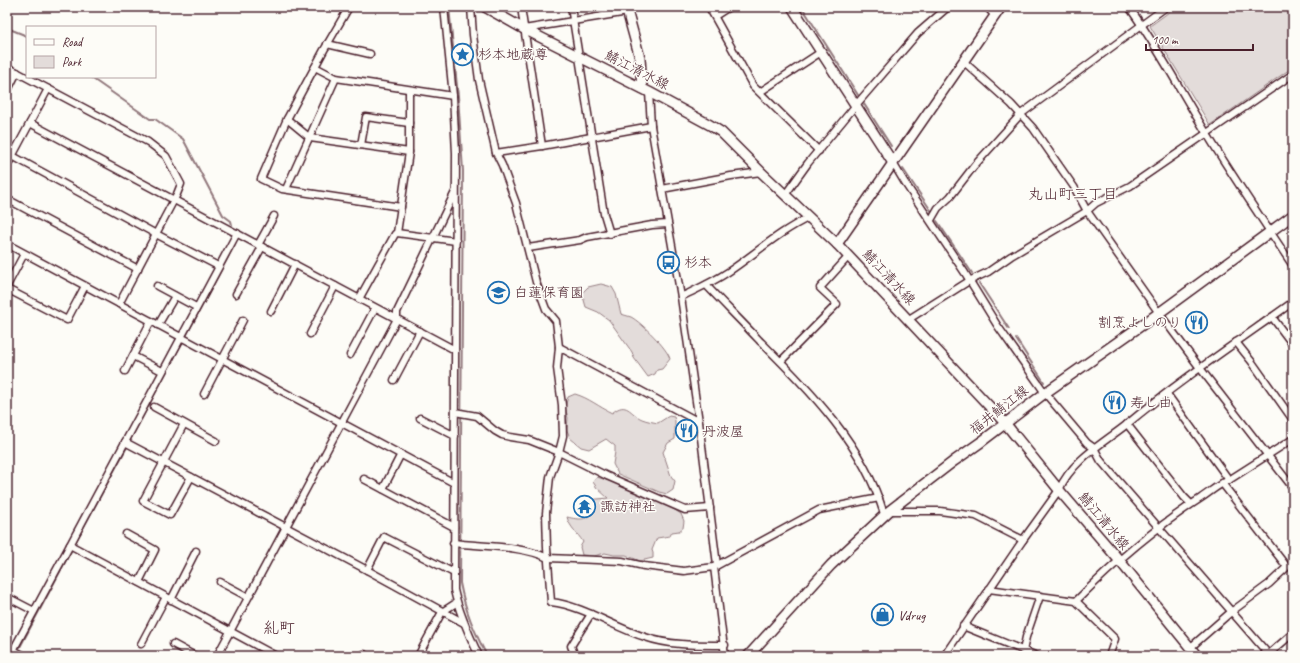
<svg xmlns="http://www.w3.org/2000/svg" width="1300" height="663" font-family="Caveat,'Klee One',sans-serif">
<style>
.green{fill:#e3dcda;stroke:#967e82}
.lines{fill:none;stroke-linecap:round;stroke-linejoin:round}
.stream{stroke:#91777b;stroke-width:2}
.street-casing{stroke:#4a1f2b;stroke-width:9}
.secondary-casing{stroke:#4a1f2b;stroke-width:12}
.street{stroke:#fdfcf7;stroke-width:6}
.secondary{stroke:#fdfcf7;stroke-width:9}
.labels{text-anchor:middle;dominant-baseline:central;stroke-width:3;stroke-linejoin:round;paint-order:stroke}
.poi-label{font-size:14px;fill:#4a1f2b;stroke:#fdfcf7;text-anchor:start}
.street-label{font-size:14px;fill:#4a1f2b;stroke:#fdfcf7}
.neighbourhood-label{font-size:15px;fill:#4a1f2b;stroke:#fdfcf7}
.quarter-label{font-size:16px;fill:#4a1f2b;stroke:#fdfcf7}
</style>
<rect width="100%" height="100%" fill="#fdfcf7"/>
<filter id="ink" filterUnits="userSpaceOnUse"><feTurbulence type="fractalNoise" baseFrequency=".025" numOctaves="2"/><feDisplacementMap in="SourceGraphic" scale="8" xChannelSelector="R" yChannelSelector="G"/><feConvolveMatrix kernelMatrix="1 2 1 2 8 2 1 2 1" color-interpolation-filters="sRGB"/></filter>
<g filter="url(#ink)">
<g class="green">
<path d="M1176,7H1293V67L1210,125L1150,26Z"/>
<path d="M601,284L612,287L616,294L621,314C624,315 628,316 631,317C641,322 668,349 670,359L662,369L657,370L655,374L648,377L634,358L632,352L609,320L598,312L586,307L582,293L588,287Z"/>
<path d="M575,394C589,398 599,407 612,413C627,400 630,414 642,419C647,421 653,422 658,423L669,416L674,417L675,421V439L668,443L663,452L671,476L675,481L673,490L667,494L659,492L618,474L613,464L615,452V446L606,439L589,449L581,447L570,438L567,430L568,418L565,407L568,397Z"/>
<path d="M597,477L625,486L667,505L681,514L684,521L683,528L679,531L672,532L670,536L657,538L652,550L653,553V558L640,561L626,555H614L605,553L594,556L582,555L580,547L583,542C577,532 570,528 567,517C580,520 587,521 595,510L587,504V500L608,498L597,488L593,482Z"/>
</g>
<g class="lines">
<g class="stream">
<path d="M449,7L458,96L463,171L460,583C465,610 474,631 487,656"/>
<path d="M802,7L858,95"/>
<path d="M7,28L27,36"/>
<path d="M90,77L150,119H155L183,139L223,215L231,221L232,225"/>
<path d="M864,104L891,146"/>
<path d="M903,169L932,212"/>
<path d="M937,221L972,273"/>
<path d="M979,283L1009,329"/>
<path d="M186,336L235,244L236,241"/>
<path d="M1016,339L1044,382"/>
<path d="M130,440L182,343"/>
<path d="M75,543L127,447"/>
<path d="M20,647L71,551"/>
</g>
<defs>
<g id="street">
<path d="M349,7L324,50L287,119L261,179L282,189L401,207"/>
<path d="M444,7L453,96L456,153L454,590C459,613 469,635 479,656"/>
<path d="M471,7L473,35L479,80L496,153L502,165L516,203L536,282L546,309L556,321L559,347L557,368L562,405L563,436L559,452L550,477L546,513L547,548L551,602C584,606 613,627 645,637C671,646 698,645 725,645"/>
<path d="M521,7L542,146"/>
<path d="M571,7L604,214L610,234"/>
<path d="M709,7L753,86L819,151"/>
<path d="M987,7L995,16"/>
<path d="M1129,7C1158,47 1181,92 1207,134C1234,179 1264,222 1293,266"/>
<path d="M715,16L729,7"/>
<path d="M524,29L628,12"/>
<path d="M327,44L370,54"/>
<path d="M963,61L1011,104L1033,128L1074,187L1087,211L1159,313L1200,368L1293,488"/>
<path d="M7,67L148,142L166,156L181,184L177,194L119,304"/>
<path d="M315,67L336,78L453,96"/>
<path d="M7,92L17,72"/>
<path d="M649,92L651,126L681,297L699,422L717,565"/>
<path d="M760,92L821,52"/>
<path d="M287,119L310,138L409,152"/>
<path d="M30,123L455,350"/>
<path d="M361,145L366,117L409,123"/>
<path d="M7,153L156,234L218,266"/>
<path d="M496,153L542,146L651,126"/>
<path d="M893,163L905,183L965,273L997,325L1045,393L1087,443L1094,448L1101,461L1270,656"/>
<path d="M7,166L48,89"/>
<path d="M286,189L336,78"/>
<path d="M662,189L731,176L761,172"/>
<path d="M785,195L808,163L856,105L918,33L948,7"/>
<path d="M7,199L138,269"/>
<path d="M931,220L938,208L950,197L974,166L1021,114L1166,7"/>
<path d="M397,233L409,152V90"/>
<path d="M7,244L454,483"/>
<path d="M258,245L274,216"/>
<path d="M528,248L580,240L587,237L652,225L668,224"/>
<path d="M706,285C724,304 742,322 759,340C810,391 863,443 884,514"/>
<path d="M7,286L24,254"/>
<path d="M157,286L196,307"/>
<path d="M7,289L67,320L85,286"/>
<path d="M236,294L262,247"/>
<path d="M681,297C697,289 713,282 728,272C755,254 780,231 810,217"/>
<path d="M359,299L395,234L397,233L456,241"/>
<path d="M271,311L295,264"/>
<path d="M1272,317L1293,345"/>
<path d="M909,319L969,281L988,272L1011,256L1087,211L1096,203L1130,186L1293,74"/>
<path d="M158,325L175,296"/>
<path d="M310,334L335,286"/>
<path d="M1236,342L1252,362L1293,420"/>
<path d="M559,347L699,422"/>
<path d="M350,355L375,308"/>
<path d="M133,356L162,371"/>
<path d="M781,361L837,304L820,288L849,256"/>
<path d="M125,371L151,321"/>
<path d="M394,380L420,331"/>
<path d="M204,394L243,320"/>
<path d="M1167,394L1229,480"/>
<path d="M154,407L216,441"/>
<path d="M455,412L477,416L495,431L502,435L510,437L529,440L559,452L607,476L685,510L710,508"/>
<path d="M420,418L455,436"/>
<path d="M184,424L143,501L170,515L191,477"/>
<path d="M1127,424L1184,497L1191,504"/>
<path d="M125,442L367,570L464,623"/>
<path d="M364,479L454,527"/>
<path d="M383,489L401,454"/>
<path d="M889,511H940L976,516L1023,540"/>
<path d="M126,534L155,550L139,582"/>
<path d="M453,543C483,547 521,545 548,558L622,561L644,566L684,571L714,567L819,510L879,498"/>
<path d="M70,545L276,656"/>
<path d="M714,567L725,656"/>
<path d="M367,570L384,537L454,573"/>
<path d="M220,582L248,597"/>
<path d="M989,589L1076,601L1115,639L1109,656"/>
<path d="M7,597L34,611"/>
<path d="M171,600L196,551"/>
<path d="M1076,601C1114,563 1156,527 1201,498C1210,492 1219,484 1229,480L1293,439"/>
<path d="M963,626L1037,656"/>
<path d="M141,644L166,597"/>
<path d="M173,644L195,656"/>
<path d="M7,647L25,656"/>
<path d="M1191,647L1231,612L1269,584L1287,567L1222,483"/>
<path d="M1023,651L1026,637L1040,596"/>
<path d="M1268,655L1293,633"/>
<path d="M10,656L70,545L237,233"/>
<path d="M217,656L397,319V312L455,192"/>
<path d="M363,656L364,654"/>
<path d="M418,656L442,612L456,603"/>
<path d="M575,656L571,646L591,614"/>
<path d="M944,656L1023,540L1059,490C1072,460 1102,444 1126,425C1179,381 1237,342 1293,302"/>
</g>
<g id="secondary">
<path d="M485,7L524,29L649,92L710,125L721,132L761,172L837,244L1005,423L1059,490L1119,560L1197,656"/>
<path d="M626,7L640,58L642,88"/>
<path d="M792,7L893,163"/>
<path d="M837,244L1001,7"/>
<path d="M748,656L831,565L889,511L954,461L981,442L1045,393L1159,313L1293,215"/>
</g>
</defs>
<use href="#street" class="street-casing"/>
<use href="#secondary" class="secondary-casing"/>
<use href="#street" class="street"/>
<use href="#secondary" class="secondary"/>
</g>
</g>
<defs>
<symbol id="sight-ring" viewBox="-11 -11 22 22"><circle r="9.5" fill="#fdfcf7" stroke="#1f6fb2" stroke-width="1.5"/><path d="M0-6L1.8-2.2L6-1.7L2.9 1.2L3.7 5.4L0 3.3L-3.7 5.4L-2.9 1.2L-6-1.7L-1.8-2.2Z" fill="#1f6fb2"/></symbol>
<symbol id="bus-ring" viewBox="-11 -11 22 22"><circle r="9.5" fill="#fdfcf7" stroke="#1f6fb2" stroke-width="1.5"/><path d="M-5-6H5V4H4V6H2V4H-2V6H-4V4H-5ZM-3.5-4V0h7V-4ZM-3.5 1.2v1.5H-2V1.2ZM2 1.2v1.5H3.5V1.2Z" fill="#1f6fb2"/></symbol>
<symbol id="school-ring" viewBox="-11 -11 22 22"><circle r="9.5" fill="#fdfcf7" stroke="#1f6fb2" stroke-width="1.5"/><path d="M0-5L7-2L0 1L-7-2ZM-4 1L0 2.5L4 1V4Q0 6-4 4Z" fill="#1f6fb2"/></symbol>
<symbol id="restaurant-ring" viewBox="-11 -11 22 22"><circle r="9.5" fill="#fdfcf7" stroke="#1f6fb2" stroke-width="1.5"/><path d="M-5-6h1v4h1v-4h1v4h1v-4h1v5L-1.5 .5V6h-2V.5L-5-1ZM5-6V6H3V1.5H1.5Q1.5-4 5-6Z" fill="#1f6fb2"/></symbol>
<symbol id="temple-ring" viewBox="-11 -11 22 22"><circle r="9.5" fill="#fdfcf7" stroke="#1f6fb2" stroke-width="1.5"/><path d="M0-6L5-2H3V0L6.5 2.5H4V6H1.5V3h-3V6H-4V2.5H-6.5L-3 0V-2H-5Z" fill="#1f6fb2"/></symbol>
<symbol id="shop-ring" viewBox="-11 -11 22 22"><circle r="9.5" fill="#fdfcf7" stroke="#1f6fb2" stroke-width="1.5"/><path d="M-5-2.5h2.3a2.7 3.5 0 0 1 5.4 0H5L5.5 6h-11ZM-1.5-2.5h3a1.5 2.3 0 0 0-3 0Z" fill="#1f6fb2"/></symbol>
</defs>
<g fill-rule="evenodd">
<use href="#sight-ring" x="450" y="42" width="25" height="25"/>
<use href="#bus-ring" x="656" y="250" width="25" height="25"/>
<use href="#school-ring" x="486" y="280" width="25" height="25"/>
<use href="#restaurant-ring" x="1184" y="310" width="25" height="25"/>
<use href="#restaurant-ring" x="1102" y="390" width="25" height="25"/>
<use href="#restaurant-ring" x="674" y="418" width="25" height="25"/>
<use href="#temple-ring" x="572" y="494" width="25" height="25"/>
<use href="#shop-ring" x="870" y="602" width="25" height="25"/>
</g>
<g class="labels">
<g class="poi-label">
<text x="478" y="54">杉本地蔵尊</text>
<text x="684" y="262">杉本</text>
<text x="514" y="292">白蓮保育園</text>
<text x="1182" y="322" text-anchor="end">割烹よしのり</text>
<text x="1130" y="402">寿し由</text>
<text x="702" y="431">丹波屋</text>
<text x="600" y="506">諏訪神社</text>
<text x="898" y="615">Vdrug</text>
</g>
<g class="street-label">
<text transform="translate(637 70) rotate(27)">鯖江清水線</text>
<text transform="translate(889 277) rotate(47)">鯖江清水線</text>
<text transform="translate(999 410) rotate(-38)">福井鯖江線</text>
<text transform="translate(1104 521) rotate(50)">鯖江清水線</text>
</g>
<g class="neighbourhood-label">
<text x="1073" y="194">丸山町三丁目</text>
</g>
<g class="quarter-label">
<text x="279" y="628">糺町</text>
</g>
</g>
<rect width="1300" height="663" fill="none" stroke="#fdfcf7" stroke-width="24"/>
<rect x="12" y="12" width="1276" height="639" fill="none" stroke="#4a1f2b" stroke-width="1.5" filter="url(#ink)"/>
<rect x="26" y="26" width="130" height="52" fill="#fdfcf7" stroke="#b5a4a5"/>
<rect x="34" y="39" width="20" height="6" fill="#fdfcf7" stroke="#b5a4a5"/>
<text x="62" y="46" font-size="12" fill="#4a1f2b">Road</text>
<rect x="34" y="56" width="20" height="12" fill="#e3dcda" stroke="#b5a4a5"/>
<text x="62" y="66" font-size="12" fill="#4a1f2b">Park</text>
<path d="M1146 44v6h107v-6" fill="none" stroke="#4a1f2b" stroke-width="2"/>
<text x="1152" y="44" font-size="12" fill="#4a1f2b" stroke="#fdfcf7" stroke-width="3" paint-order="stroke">100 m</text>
</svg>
